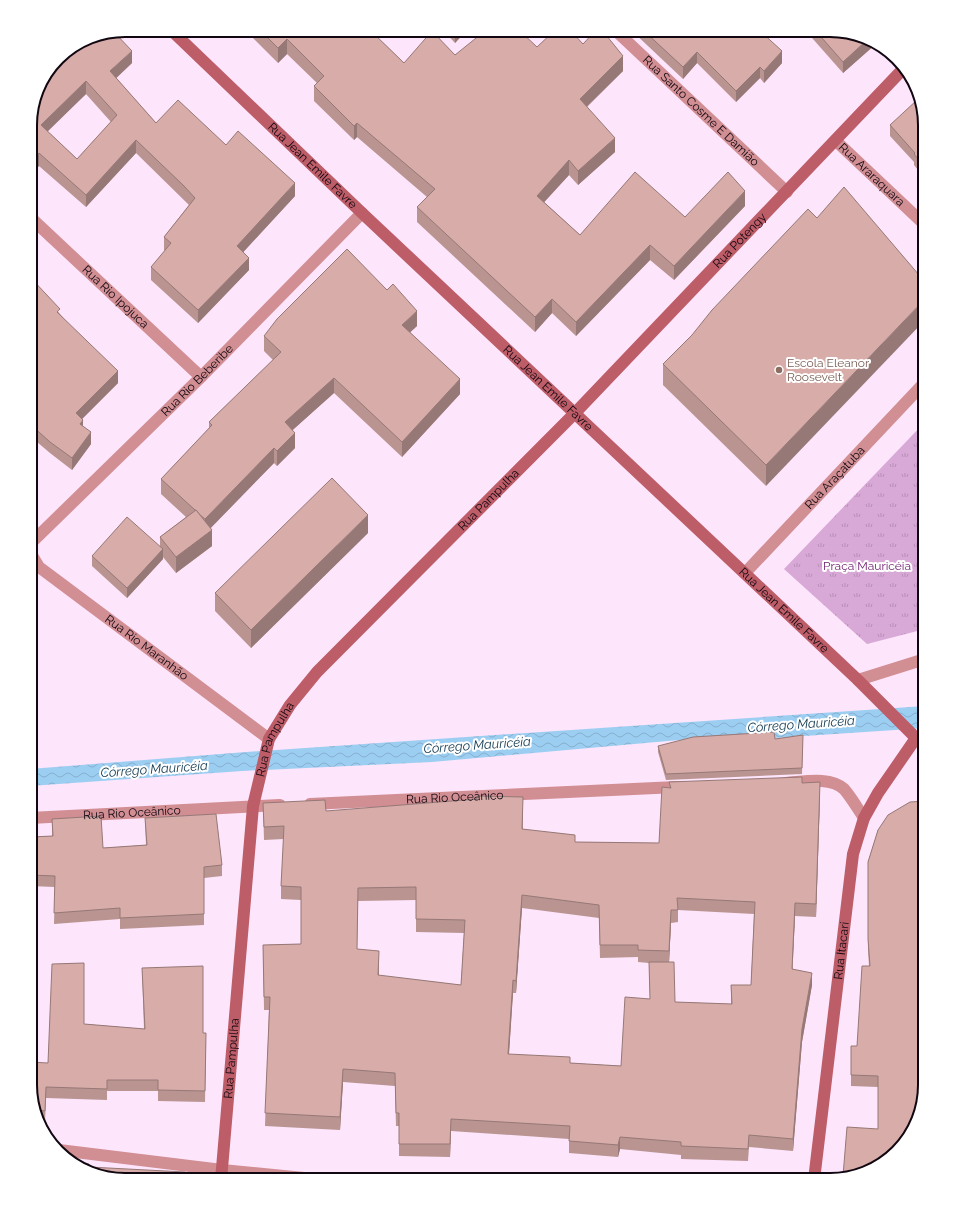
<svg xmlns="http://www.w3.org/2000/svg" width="955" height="1210" font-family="Raleway,sans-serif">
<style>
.grass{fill:url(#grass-tufts)}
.water{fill:url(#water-waves)}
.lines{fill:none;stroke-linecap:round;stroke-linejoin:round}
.minor{stroke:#d18e93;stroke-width:12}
.secondary{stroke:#bd5d68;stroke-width:12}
.wall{fill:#b99491;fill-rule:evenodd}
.shaded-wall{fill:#967876}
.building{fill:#d7aca9;stroke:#967876;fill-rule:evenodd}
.education-dot{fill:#8d6e63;stroke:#fff;stroke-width:1.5}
.labels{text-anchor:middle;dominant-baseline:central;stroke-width:4;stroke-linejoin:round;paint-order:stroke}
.street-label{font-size:12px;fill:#110711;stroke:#fff}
.education-label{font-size:12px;fill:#785e54;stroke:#fff;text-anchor:start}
.park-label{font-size:12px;fill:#6c1a6d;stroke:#fff}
.water-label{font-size:13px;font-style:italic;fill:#0f364e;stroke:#fff}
.rim{fill:none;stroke:#110711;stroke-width:2}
</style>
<defs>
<pattern id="grass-tufts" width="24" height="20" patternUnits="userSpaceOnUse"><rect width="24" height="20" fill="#d8a8d7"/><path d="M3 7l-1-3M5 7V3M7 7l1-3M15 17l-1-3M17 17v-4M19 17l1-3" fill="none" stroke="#b88fb8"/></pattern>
<pattern id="water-waves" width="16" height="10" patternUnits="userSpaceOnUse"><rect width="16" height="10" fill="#9ccef2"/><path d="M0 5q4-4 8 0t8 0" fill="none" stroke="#85afce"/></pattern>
</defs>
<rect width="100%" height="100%" fill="#fde5fc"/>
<path class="grass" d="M925,422V629L867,644L784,569Z"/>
<path class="water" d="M925,706V728L774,738L679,740L432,762L242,771L30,786V769L246,752Z"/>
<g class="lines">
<g class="minor">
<path id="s1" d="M615,30L787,192"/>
<path id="s2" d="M836,141L925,225"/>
<path id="s3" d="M30,217L201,377"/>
<path id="s4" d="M30,544L201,377L362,213"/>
<path id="s5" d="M30,552L39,567L269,739"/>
<path id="s6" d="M745,573L925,382"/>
<path d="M858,680L925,659"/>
<path d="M786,783C803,782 830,776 844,789C851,797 858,809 864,818"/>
<path id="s7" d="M310,804L677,787"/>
<path id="s8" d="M30,818L280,805"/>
<path d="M59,1150L222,1170L324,1180"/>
</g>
<g class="secondary">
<path id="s9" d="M171,30L362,213L858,680L925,747"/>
<path id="s10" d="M221,1180L253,806L269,739L290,705L317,672L575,413L904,68"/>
<path id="s11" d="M814,1180L853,854L864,818L878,793L916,738"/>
</g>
</g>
<g class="wall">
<path d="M231,30H237L234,33Z"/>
<path d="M245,30H382L376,36L404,63L455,55L537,47L583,44L623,71L587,107L615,152L578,185L569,175L544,202L580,235L745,206L674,280L650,260L576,336L552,313L535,332L417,222V207L427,197L357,137L354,140L314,101V86L317,83L287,54L278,63Z"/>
<path d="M443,30H467L455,43Z"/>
<path d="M631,30H759L782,63L764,83L760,78L736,102L697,63L683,79Z"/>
<path d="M805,30H836L877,43L843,73Z"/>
<path d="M132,63L116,78L156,123L226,145L295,196L243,252L249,270L198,323L151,280V267L165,251L164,250V237L189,205L136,153L86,207L39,166L37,168L30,162V119L40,83ZM86,94L111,122L77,159L47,131Z"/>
<path d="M890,125H925V179L914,165V162L890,136Z"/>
<path d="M817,218L766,486L663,385V364Z"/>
<path d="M30,277L60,314L118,383L82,419L83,426L91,444L72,470L50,453L30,436Z"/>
<path d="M417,326L410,332L460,394L402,457L334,393L292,430L295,448L277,466L274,463L210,528L212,546L176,573L163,557V559L127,598L92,566V556L160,546V537L186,517L161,494V479L209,429V422L273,360L264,351V336Z"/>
<path d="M368,533L251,648L215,611V593Z"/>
<path d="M803,735L802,774L666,780L658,752V746L775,739Z"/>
<path d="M669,782L802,783L820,795L816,917L795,916L792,969L812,985L802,1042L793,1151L749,1147L748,1161L681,1159V1155L620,1149L618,1157L569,1153V1139L451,1131L450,1157L399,1156V1126H396L395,1086L343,1082L340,1130L265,1126L269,1010H264L263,945L301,944V900L281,899V886L284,839L264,840L263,803L326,811L523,810V829L575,842L659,843L669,788ZM416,900V932L464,933L461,985L379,976V963L357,949L358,901ZM522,908L599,918L600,958L638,957V962L649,963L650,999L621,1066L570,1063L509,1055L513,993H516ZM678,910L754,914L751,985H731V1004L675,1002L669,962L671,923L678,922Z"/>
<path d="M145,818L222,865V876L204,878V925L120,929V919L54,924L55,887L30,886V837L52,836V819L103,848L146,845Z"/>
<path d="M878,830V1129V1087L851,1086V1046H857L869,966L868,949V862Z"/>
<path d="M142,968L203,1033L206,1044L205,1102L158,1101V1091H107V1100L46,1098L45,1122H41L30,1085L48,1063L84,1024L144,1029Z"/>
</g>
<g class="shaded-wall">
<path d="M369,30H382L369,44Z"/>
<path d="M455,30H467L455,43Z"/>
<path d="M287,39V54L278,63V48Z"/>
<path d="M867,40L877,43L843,73V62Z"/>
<path d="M132,51V63L110,84V71Z"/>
<path d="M782,51V63L764,83V71Z"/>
<path d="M697,52V63L683,79V67Z"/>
<path d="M623,56V71L580,113V99Z"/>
<path d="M760,67V78L736,102V91Z"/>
<path d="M86,81V94L41,138V125Z"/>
<path d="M357,123V137L354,140V126Z"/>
<path d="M615,138V152L578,185V171Z"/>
<path d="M136,140V153L86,207V195Z"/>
<path d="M39,153V166L37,168V156Z"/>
<path d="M569,160V175L537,210V196Z"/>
<path d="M295,183V196L237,259V246Z"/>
<path d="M745,191V206L674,280V266Z"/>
<path d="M650,245V260L576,336V322Z"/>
<path d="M249,258V270L198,323V310Z"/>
<path d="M552,299V313L535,332V317Z"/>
<path d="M925,299V320L766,486V465Z"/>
<path d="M417,311V326L402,340V325Z"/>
<path d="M118,371V383L76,425V413Z"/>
<path d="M334,378V393L285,437V422Z"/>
<path d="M460,379V394L402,457V442Z"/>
<path d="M83,420V432L80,424Z"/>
<path d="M91,432V444L72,470V458Z"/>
<path d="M295,433V448L277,466V451Z"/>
<path d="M274,448V463L205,534V519Z"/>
<path d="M368,515V533L251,648V630Z"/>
<path d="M212,530V546L176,573V557Z"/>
<path d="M163,549V559L127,598V588Z"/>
<path d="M820,782V795L816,917V904Z"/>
<path d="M522,895V908L516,993V981Z"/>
<path d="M795,903V916L792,981V969Z"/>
<path d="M671,910V923L669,964V951Z"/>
<path d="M379,951V963L378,988V975Z"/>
<path d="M812,973V985L802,1042L793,1151V1139L802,1029Z"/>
<path d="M513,980V993L508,1067V1054Z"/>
<path d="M343,1069V1082L340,1130V1117Z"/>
<path d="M451,1119V1131L450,1157V1144Z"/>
<path d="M620,1137V1149L618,1157V1145Z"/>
</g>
<g class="building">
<path d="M260,30H370L404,63L432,31L455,55L486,30H519L537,47L555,30H570L583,44L596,30H602L623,56L580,99L615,138L578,171L569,160L537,196L580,235L635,172L685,217L728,172L745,191L674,266L650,245L576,322L552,299L535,317L417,207L435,189L357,123L354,126L314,86L324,76L287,39L278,48Z"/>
<path d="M643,30H759L782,51L764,71L760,67L736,91L697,52L683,67Z"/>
<path d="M815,30H836L867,40L843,62Z"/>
<path d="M114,32L132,51L110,71L156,123L178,100L226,145L238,131L295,183L237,246L249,258L198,310L151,267L171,243L164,237L195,198L184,186L136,140L86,195L39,153L37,156L30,150V119L40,83L62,54L89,37ZM86,81L117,115L77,159L41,125Z"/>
<path d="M917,100L925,125V167L914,154L915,153L890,125Z"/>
<path d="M844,187L925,282V299L766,465L663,364L692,335L712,310L808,209L817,218Z"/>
<path d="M347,249L387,290L393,284L417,311L402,325L460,379L402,442L334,378L285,422L295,433L277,451L274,448L205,519L199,514L196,510H195L161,479L212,425L209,422L281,352L264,336L277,319Z"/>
<path d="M30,277L60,309L57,312L118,371L76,413L83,420L80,424L91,432L72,458L50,442L30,424Z"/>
<path d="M332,478L368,515L251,630L215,593Z"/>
<path d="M196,510L212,530L176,557L160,537Z"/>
<path d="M127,517L163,549L127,588L92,556Z"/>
<path d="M774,732L775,739L803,735L802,768L666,774L658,746L693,737Z"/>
<path d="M802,777V783L820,782L816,904L795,903L792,969L812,973L802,1029L793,1139L749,1135L748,1149L681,1146V1142L620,1137L618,1145L569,1141L570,1126L451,1119L450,1144H399V1113H396L395,1073L343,1069L340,1117L265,1113L270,997H264L263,945L301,944V887L281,886L284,826L264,827L263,803L325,800L326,811L477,799V796L523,797L522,829L575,835V842L659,843L662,787L671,788L669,782ZM416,887V919L465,920L461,985L378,975L379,951L357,949L358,888ZM522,895L599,905L600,945H638V950L669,951L671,910H678L677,898L755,902L751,985H731L732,1004L675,1002L674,962H649L650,999L625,997L621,1066L570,1063V1057L508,1054L513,980L516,981Z"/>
<path d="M925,801V1085L912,1132L883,1164L843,1176L847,1127L878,1129V1076L851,1075V1046H857L862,966H870L868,939V862L878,830L888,815L910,802Z"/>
<path d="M216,814L222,865L204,867V914L120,918V908L54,913L55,876L30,875V837L53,836L52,819L101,816L103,848L147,845L145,818Z"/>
<path d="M84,963V1024L145,1029L142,968L203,966V1033H206L205,1091L158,1090V1080H107V1089L46,1087L45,1111L38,1110L30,1085V1062L48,1063L52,964Z"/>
<path d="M72,1162L89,1164V1167L185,1172V1180H125L78,1167Z"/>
</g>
<circle class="education-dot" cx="779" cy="370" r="4"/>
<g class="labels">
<g class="street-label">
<text stroke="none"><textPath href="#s1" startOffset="118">Rua Santo Cosme E Damião</textPath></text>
<text stroke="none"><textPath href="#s9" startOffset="196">Rua Jean Emile Favre</textPath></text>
<text stroke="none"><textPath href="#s2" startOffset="49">Rua Araraquara</textPath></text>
<text stroke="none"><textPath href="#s10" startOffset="1131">Rua Potengy</textPath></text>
<text stroke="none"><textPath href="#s3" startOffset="117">Rua Rio Ipojuca</textPath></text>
<text stroke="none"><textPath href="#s4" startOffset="234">Rua Rio Beberibe</textPath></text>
<text stroke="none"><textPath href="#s9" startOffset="520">Rua Jean Emile Favre</textPath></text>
<text stroke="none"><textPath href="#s6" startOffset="131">Rua Araçatuba</textPath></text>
<text stroke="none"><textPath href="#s10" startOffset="770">Rua Pampulha</textPath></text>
<text stroke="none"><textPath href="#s9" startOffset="844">Rua Jean Emile Favre</textPath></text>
<text stroke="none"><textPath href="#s5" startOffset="152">Rua Rio Maranhão</textPath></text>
<text stroke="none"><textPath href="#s10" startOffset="446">Rua Pampulha</textPath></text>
<text stroke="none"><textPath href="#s7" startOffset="145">Rua Rio Oceânico</textPath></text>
<text stroke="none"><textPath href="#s8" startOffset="102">Rua Rio Oceânico</textPath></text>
<text stroke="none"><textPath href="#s11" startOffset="231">Rua Itacari</textPath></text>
<text stroke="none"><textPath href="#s10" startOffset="122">Rua Pampulha</textPath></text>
</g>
<g class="education-label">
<text x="787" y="363">Escola Eleanor<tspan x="787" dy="14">Roosevelt</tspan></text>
</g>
<g class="park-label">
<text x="867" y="566">Praça Mauricéia</text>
</g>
<g class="water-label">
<text transform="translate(801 724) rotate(-4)">Córrego Mauricéia</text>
<text transform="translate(477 745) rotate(-4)">Córrego Mauricéia</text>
<text transform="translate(154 769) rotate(-4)">Córrego Mauricéia</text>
</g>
</g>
<path d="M0 0H955V1210H0ZM125 37H830A88 88 0 0 1 918 125V1085A88 88 0 0 1 830 1173H125A88 88 0 0 1 37 1085V125A88 88 0 0 1 125 37Z" fill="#fff" fill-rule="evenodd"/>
<path class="rim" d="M125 37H830A88 88 0 0 1 918 125V1085A88 88 0 0 1 830 1173H125A88 88 0 0 1 37 1085V125A88 88 0 0 1 125 37Z"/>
</svg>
